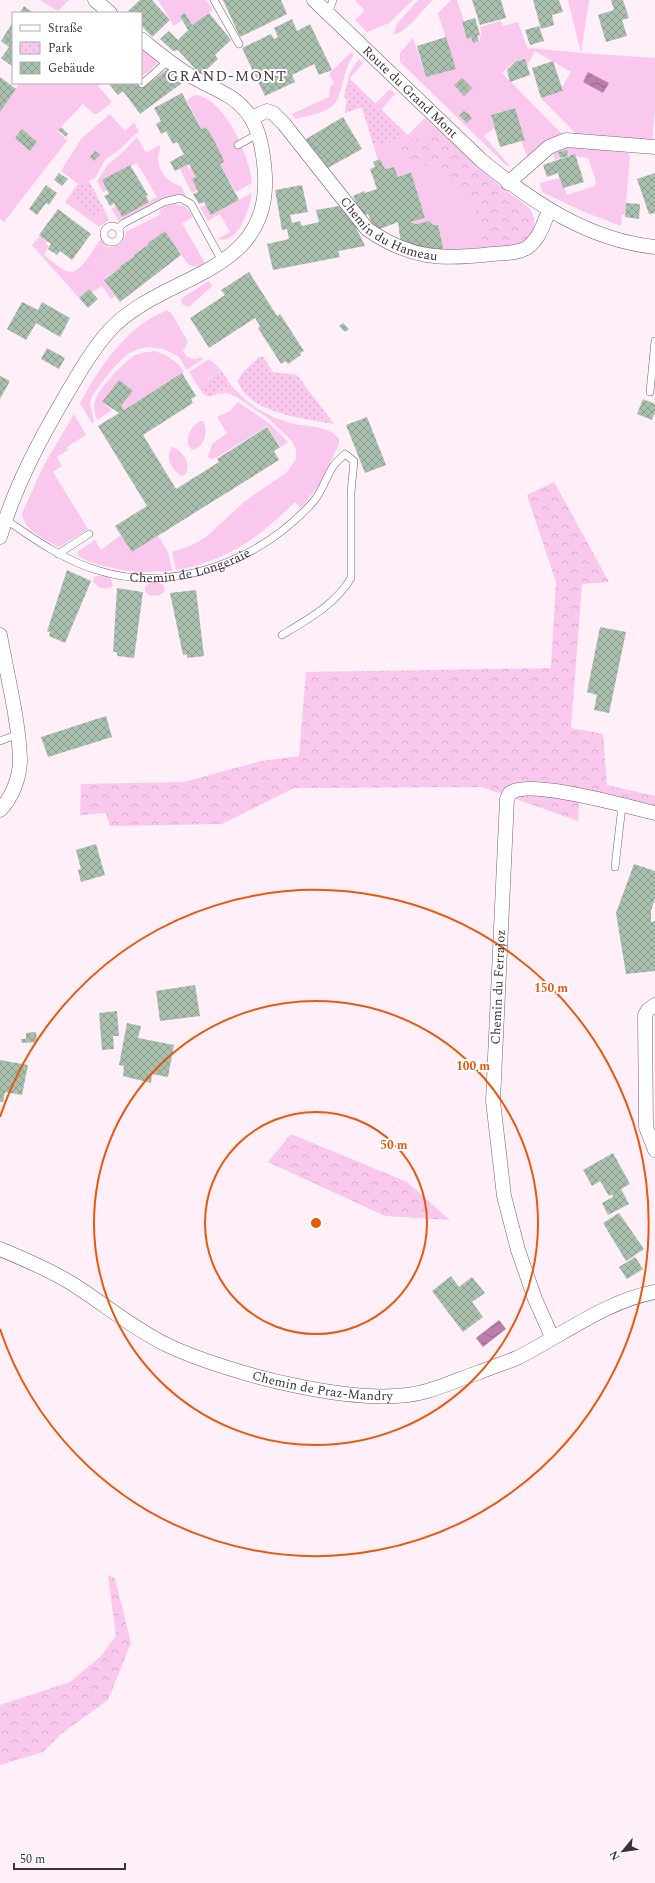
<svg xmlns="http://www.w3.org/2000/svg" width="655" height="1883" font-family="Spectral,serif">
<style>
.green{fill:#fbc8ed}
.forest{fill:url(#forest-crowns)}
.park{fill:url(#park-dots)}
.water{fill:url(#water-waves)}
.building{fill:url(#building-cross-hatch)}
.lines{fill:none;stroke-linecap:round;stroke-linejoin:round}
.service-casing{stroke:#776171;stroke-width:8}
.minor-casing{stroke:#776171;stroke-width:15}
.service{stroke:#fff;stroke-width:7}
.minor{stroke:#fff;stroke-width:14}
.ring{fill:none;stroke:#e8590c;stroke-width:2}
.labels{text-anchor:middle;dominant-baseline:central;stroke-width:4;stroke-linejoin:round;paint-order:stroke}
.street-label{font-size:13px;fill:#3b3239;stroke:#fff}
.quarter-label{font-size:15px;letter-spacing:1px;fill:#4e3a49;stroke:#fff}
.centre{fill:#e8590c;stroke:#fff;stroke-width:2}
.ring-label{font-size:12px;text-anchor:middle;font-weight:bold;fill:#e8590c;stroke:#fff;stroke-width:4;stroke-linejoin:round;paint-order:stroke}
</style>
<defs>
<pattern id="forest-crowns" width="20" height="18" patternUnits="userSpaceOnUse"><rect width="20" height="18" fill="#fbc8ed"/><path d="M2 6a3 3 0 1 1 6 0M12 15a3 3 0 1 1 6 0" fill="none" stroke="#d8accc"/></pattern>
<pattern id="park-dots" width="8" height="8" patternUnits="userSpaceOnUse"><rect width="8" height="8" fill="#fbc8ed"/><path d="M2 2h.1M6 6h.1" fill="none" stroke="#d8accc" stroke-width="1.8" stroke-linecap="round"/></pattern>
<pattern id="water-waves" width="16" height="10" patternUnits="userSpaceOnUse"><rect width="16" height="10" fill="#b97eab"/><path d="M0 5q4-4 8 0t8 0" fill="none" stroke="#98688c"/></pattern>
<pattern id="building-cross-hatch" width="8" height="8" patternUnits="userSpaceOnUse"><rect width="8" height="8" fill="#aac0ae"/><path d="M0 0l8 8M0 8l8-8" fill="none" stroke="#8c9d8f"/></pattern>
</defs>
<rect width="100%" height="100%" fill="#feeff9"/>
<g class="green">
<path d="M40,0H69L58,11Z"/>
<path d="M158,0H206L213,10L192,25L185,13L180,16L182,20L174,26Z"/>
<path d="M357,0H413L389,23L367,32L355,20L365,10L355,1Z"/>
<path d="M418,0H433C423,9 405,34 393,35L397,24Z"/>
<path d="M451,0H457L464,21L462,23L467,38L471,37L473,43L481,41L479,37L482,34L480,27L501,21L503,26L518,22L528,50L531,48L581,53L568,0H589L581,53L655,58V110L652,142L577,135L541,98L563,91L562,87L571,72L535,51L527,66L513,63L502,73L563,135L527,156L521,141L525,139L515,108L491,115L494,128L484,136L510,166L506,165L400,62V53L413,38L426,77L455,69L438,13Z"/>
<path d="M141,47L158,63L141,77Z"/>
<path d="M351,52L354,55C341,70 345,96 331,107C322,114 306,116 295,119L292,114L329,97L330,87L334,83L329,74Z"/>
<path d="M359,59L363,63L349,79L375,104L390,89L395,94L381,110L408,135L425,118L496,183L530,209L534,218V226L523,244L444,251L438,225H433L429,221L416,224L410,222L425,218L411,172L398,177L393,167L385,169L380,159L378,160L362,107L345,113L347,99L344,97C347,83 349,69 359,59Z"/>
<path d="M20,83H102L98,86L112,102L97,114H94L83,104L57,131L67,140L66,142L4,222L0,219V111Z"/>
<path d="M195,95C224,97 251,158 252,183L236,192L220,164L222,156L205,127L201,129L187,100Z"/>
<path d="M110,114L125,131L134,122L139,132L132,137L119,150L105,160L95,178L80,186L96,216L104,209L109,220L99,227L65,202L78,184L61,171L81,139Z"/>
<path d="M137,137L146,153L160,145C161,150 158,153 158,158C158,171 169,184 181,186L187,198L179,195L171,196L119,221L111,209L116,206L122,217L157,197L137,163L102,180L107,190L103,192L97,181L108,164L121,154Z"/>
<path d="M566,148H584L628,153L630,156L625,215H622L621,226L582,211L542,192L540,183L560,178L567,195L595,186L596,181L588,158L569,156L566,150L558,152L560,158L555,160L553,152Z"/>
<path d="M187,165L189,169L191,168L196,177L192,179L197,190L192,193L180,169Z"/>
<path d="M252,193C250,207 238,246 218,239L230,232L220,214L208,221L200,207L206,205L211,215Z"/>
<path d="M174,203L186,207L193,217L182,223L205,263L197,267L189,265L164,232L148,243L149,244L134,255L135,256L119,267L120,268L104,279L115,296L111,299L102,286L92,292L89,289L79,298L32,245L40,236L47,241L46,244L49,246L44,255C51,260 59,268 67,271C79,277 93,250 99,241L101,240L108,247C118,247 125,243 126,232L161,214L159,210Z"/>
<path d="M209,281L212,286L210,288L189,307L183,305L181,301L182,298Z"/>
<path d="M167,310L172,314L188,342L183,351L187,357L195,359L201,357L203,359L187,370L179,357L164,349L148,347L138,349L128,354L114,367L93,394L90,403L94,422L92,423L80,403C102,364 124,329 167,310Z"/>
<path d="M155,351C168,356 176,360 184,372L124,410L121,406L133,391L102,402L112,410L97,420C95,414 93,407 95,401C98,389 125,360 136,355C142,352 149,352 155,351Z"/>
<path d="M209,359L221,370L209,378L202,392L189,372Z"/>
<path d="M230,384C247,404 265,416 291,423C307,428 328,424 339,439V444L320,484L301,508L295,502C260,537 225,562 176,570L172,552L190,546L206,537L245,501L286,473L296,459V449L292,441L269,419L235,396L227,393L218,394Z"/>
<path d="M238,402L269,423L288,442L281,447L267,426L216,458L211,459L208,457L212,444L227,433L217,417L230,411Z"/>
<path d="M74,414L86,435L67,447L68,450L57,457L62,466L53,472L88,529L59,547C47,541 22,529 22,513L44,465Z"/>
<path d="M200,421H203C209,432 204,447 192,450L188,445C187,435 191,426 200,421Z"/>
<path d="M172,447C183,449 194,468 183,476C172,473 164,456 172,447Z"/>
<path d="M121,535L132,552L158,536L168,552L172,571C161,571 149,572 138,572C125,571 85,564 78,555L77,552L95,540L101,550Z"/>
<path d="M103,575L111,579L113,586C105,591 97,588 93,581L94,577Z"/>
<path d="M156,582L163,585L165,591L158,596L149,595L145,591V587L148,584Z"/>
</g>
<g class="forest">
<path d="M440,133L496,183L530,209L534,218V226L531,234L523,244L486,247L476,223L477,211L441,170L404,159L390,145Z"/>
<path d="M554,482L609,582L582,584L571,728L603,734L607,785L655,796V818L579,802L578,821L482,787L294,788L222,824L110,826L106,813L80,815L81,784L184,782L262,761L299,756L306,672L551,668L556,582L527,495Z"/>
<path d="M291,1134L407,1182L450,1220L385,1216L268,1162Z"/>
<path d="M108,1575L115,1578L131,1643L108,1700L61,1734L43,1752L0,1765V1705L70,1682L101,1656L116,1636Z"/>
</g>
<g class="park">
<path d="M349,78L400,128L401,139L374,146L362,107L345,113L347,99L344,97Z"/>
<path d="M89,181L104,209L96,216L71,198L80,186Z"/>
<path d="M259,357H263L273,372L297,375L334,424C306,419 247,413 238,381L243,372Z"/>
<path d="M221,370L230,384C223,389 209,404 202,392C206,381 211,376 221,370Z"/>
</g>
<g class="water">
<path d="M588,72L609,83L603,93L583,82Z"/>
<path d="M499,1320L506,1329L483,1347L476,1338Z"/>
</g>
<g class="building">
<path d="M140,0H152L170,20L152,37L141,25V13H130L128,11Z"/>
<path d="M223,0H281L287,14L240,37Z"/>
<path d="M472,0H501L506,18L480,25Z"/>
<path d="M533,0H559L563,12L552,15L554,25L541,29Z"/>
<path d="M611,0H623L629,18L622,20L627,36L606,42L598,15L614,10Z"/>
<path d="M24,6L33,13H20Z"/>
<path d="M185,13L192,25L209,13L231,40L215,55L218,59L201,75L178,50L173,51L160,39L169,31L178,40L188,30L180,16Z"/>
<path d="M475,18L480,35L477,36L479,41L473,43L471,37L467,39L462,22Z"/>
<path d="M292,19L297,31L310,24L332,70L319,75L314,64L292,75L295,82L265,96L242,48L271,34L274,39L278,37L274,28Z"/>
<path d="M13,22V67L1,58L9,47L1,41Z"/>
<path d="M539,26L544,41L530,45L525,30Z"/>
<path d="M446,37L456,69L426,77L417,46Z"/>
<path d="M525,59L530,75L510,82L507,70L515,62Z"/>
<path d="M553,61L563,91L541,98L532,68Z"/>
<path d="M170,67L182,83L140,114L123,91L118,95L108,83H141L144,87Z"/>
<path d="M0,77L16,89L0,112Z"/>
<path d="M462,78L472,88L464,96L454,85Z"/>
<path d="M182,93L201,129L205,127L209,131L222,156L224,162L220,164L239,200L211,215L204,202L199,204L193,194L198,192L192,179L196,177L189,164L175,171L170,162L184,154L177,142L173,144L166,131L161,134L156,124L161,121L154,108Z"/>
<path d="M515,108L525,140L500,147L491,115Z"/>
<path d="M464,111L466,113L467,112L472,118L467,123L459,115Z"/>
<path d="M343,117L362,149L324,170L306,139Z"/>
<path d="M61,127L68,134L66,137L58,130Z"/>
<path d="M22,129L37,142L30,151L15,138Z"/>
<path d="M567,150L568,156L560,158L558,152Z"/>
<path d="M95,151L100,155L94,161L90,157Z"/>
<path d="M575,154L584,182L563,188L558,173L547,177L543,165Z"/>
<path d="M380,159L385,169L394,167L398,177L411,172L425,218L410,222L416,224L429,221L433,225H438L444,251L401,244L398,222L375,231L368,214L362,216L353,196L364,191L365,193L377,189L370,169L375,167L373,162Z"/>
<path d="M130,165L148,195L146,196L149,202L122,217L114,203L110,206L104,196L109,194L102,180Z"/>
<path d="M59,173L68,179L62,186L54,180Z"/>
<path d="M655,173V213L649,214L637,179Z"/>
<path d="M46,185L57,193L49,205L46,203L37,215L29,209Z"/>
<path d="M302,185L308,212L290,215L292,223L300,221L302,226L319,222L316,210L345,205L365,246L338,251L340,257L273,270L267,244L289,239L287,229L282,230L275,190Z"/>
<path d="M626,203L640,204L639,219L625,217Z"/>
<path d="M58,209L91,234L72,260L60,251L57,255L48,249L51,244L39,235Z"/>
<path d="M165,231L181,255L120,302L104,280L120,268L119,267L135,256L134,255L149,244L148,243Z"/>
<path d="M249,272L277,316L280,314L304,351L300,353L301,355L288,364L286,361L281,364L258,328L260,326L255,318L209,348L190,318L225,295L221,290Z"/>
<path d="M89,289L98,299L88,308L79,298Z"/>
<path d="M22,302L38,310L42,302L70,318L60,337L36,323L26,340L7,329Z"/>
<path d="M343,323L349,329L345,332L339,326Z"/>
<path d="M47,348L65,358L59,369L41,359Z"/>
<path d="M182,373L196,396L191,399L193,403L143,435L176,489L219,462L217,459L267,427L280,447L274,451L279,460L132,552L115,526L147,506L98,426L119,413L102,402L119,380L133,391L121,406L124,410Z"/>
<path d="M0,376L10,381L0,399Z"/>
<path d="M643,399L655,404V412L652,420L637,414Z"/>
<path d="M367,417L386,465L365,473L346,425Z"/>
<path d="M67,570L91,581L65,643L49,636L50,632L47,631Z"/>
<path d="M117,588L143,592L134,658L117,656V652H113Z"/>
<path d="M196,590L204,656L187,658V654L183,655L170,593Z"/>
<path d="M600,627L626,632L609,713L594,710L597,695L587,692Z"/>
<path d="M106,716L112,737L48,757L41,737Z"/>
<path d="M96,844L105,875L81,882L78,870L81,869L76,850Z"/>
<path d="M634,864L655,871V898L651,911V922L655,921V971L626,974L616,913Z"/>
<path d="M195,985L200,1016L160,1021L156,991Z"/>
<path d="M117,1011L119,1036H113L114,1049L102,1050L99,1013Z"/>
<path d="M127,1023L141,1026L138,1038L174,1045L168,1077L152,1074L151,1083L123,1076L124,1066L119,1065Z"/>
<path d="M36,1032L37,1042L22,1043L21,1039H26V1033Z"/>
<path d="M0,1060L28,1065L22,1095L5,1092L3,1102H0Z"/>
<path d="M613,1153L630,1184L621,1189L629,1204L608,1215L602,1203L613,1197L612,1194L609,1196L600,1181L592,1186L583,1170Z"/>
<path d="M619,1213L644,1249L626,1261L603,1223Z"/>
<path d="M635,1257L643,1269L627,1279L619,1267Z"/>
<path d="M451,1276L459,1287L472,1277L485,1293L472,1302L483,1317L463,1332L432,1291Z"/>
</g>
<g class="lines">
<defs>
<g id="service">
<path d="M214,0L239,44"/>
<path d="M328,14L333,0"/>
<path d="M142,84L168,61"/>
<path d="M238,145L258,134"/>
<circle cx="112" cy="234" r="8"/>
<path d="M118,228L124,223L164,202L180,198L191,204L222,261"/>
<path d="M650,392L655,341"/>
<path id="s1" d="M5,519C35,540 65,561 100,571C176,594 262,559 313,502C323,491 326,476 334,465C337,461 341,458 345,454L354,461L351,492V578C336,604 307,620 282,635"/>
<path d="M58,554L89,534"/>
<path d="M0,741L18,734"/>
<path d="M615,867L622,806"/>
</g>
<g id="minor">
<path d="M95,0L110,13"/>
<path id="s2" d="M314,0L481,160C532,202 588,240 655,247"/>
<path id="s3" d="M251,118L267,111L273,113L284,124L367,229C410,259 442,260 492,254C503,253 518,254 528,247C540,238 543,224 549,211"/>
<path d="M508,183L549,147L566,140L655,147"/>
<path d="M0,537C15,486 39,441 66,395C79,373 92,350 109,331C161,273 270,277 265,176C264,158 261,134 251,118C236,93 209,88 186,73C170,63 156,51 141,39"/>
<path d="M0,635C7,675 19,721 20,760C20,777 12,798 0,810"/>
<path d="M655,1005L648,1010L645,1015L646,1127L655,1150"/>
<path id="s4" d="M0,1249C24,1259 48,1269 71,1283C103,1303 132,1328 167,1345C226,1373 364,1410 427,1391C445,1386 462,1378 480,1372C492,1367 505,1363 517,1358C561,1336 606,1301 655,1292"/>
<path id="s5" d="M552,1337L535,1299L518,1250L504,1196L493,1101L507,799L510,793C529,778 629,807 655,813"/>
</g>
</defs>
<use href="#service" class="service-casing"/>
<use href="#minor" class="minor-casing"/>
<use href="#service" class="service"/>
<use href="#minor" class="minor"/>
</g>
<g class="ring">
<circle cx="316" cy="1223" r="111"/>
<circle cx="316" cy="1223" r="222"/>
<path d="M0 1117A333 333 0 1 1 0 1329"/>
</g>
<g class="labels">
<g class="street-label">
<text stroke="none"><textPath href="#s2" startOffset="133">Route du Grand Mont</textPath></text>
<text stroke="none"><textPath href="#s3" startOffset="192">Chemin du Hameau</textPath></text>
<text stroke="none"><textPath href="#s1" startOffset="201">Chemin de Longeraie</textPath></text>
<text stroke="none"><textPath href="#s5" startOffset="359">Chemin du Ferrajoz</textPath></text>
<text stroke="none"><textPath href="#s4" startOffset="355">Chemin de Praz-Mandry</textPath></text>
</g>
<g class="quarter-label">
<text x="227" y="76">GRAND-MONT</text>
</g>
</g>
<circle cx="316" cy="1223" r="6" class="centre"/>
<g class="ring-label">
<text x="551" y="992">150 m</text>
<text x="473" y="1070">100 m</text>
<text x="394" y="1149">50 m</text>
</g>
<rect x="12" y="12" width="130" height="72" fill="#ffffff" stroke="#b1adb0"/>
<rect x="20" y="25" width="20" height="6" fill="#ffffff" stroke="#b1adb0"/>
<text x="48" y="32" font-size="12" fill="#3b3239">Straße</text>
<rect x="20" y="42" width="20" height="12" fill="url(#park-dots)" stroke="#b1adb0"/>
<text x="48" y="52" font-size="12" fill="#3b3239">Park</text>
<rect x="20" y="62" width="20" height="12" fill="url(#building-cross-hatch)" stroke="#b1adb0"/>
<text x="48" y="72" font-size="12" fill="#3b3239">Gebäude</text>
<g transform="translate(623 1851) rotate(241)" stroke="#ffffff" stroke-width="3" paint-order="stroke">
<path d="M0-3L7 15L0 10L-7 15Z" fill="#3b3239"/>
<text y="-6" font-size="11" font-weight="bold" text-anchor="middle" fill="#3b3239">N</text>
</g>
<path d="M14 1863v6h111v-6" fill="none" stroke="#3b3239" stroke-width="2"/>
<text x="20" y="1863" font-size="12" fill="#3b3239" stroke="#ffffff" stroke-width="3" paint-order="stroke">50 m</text>
</svg>
